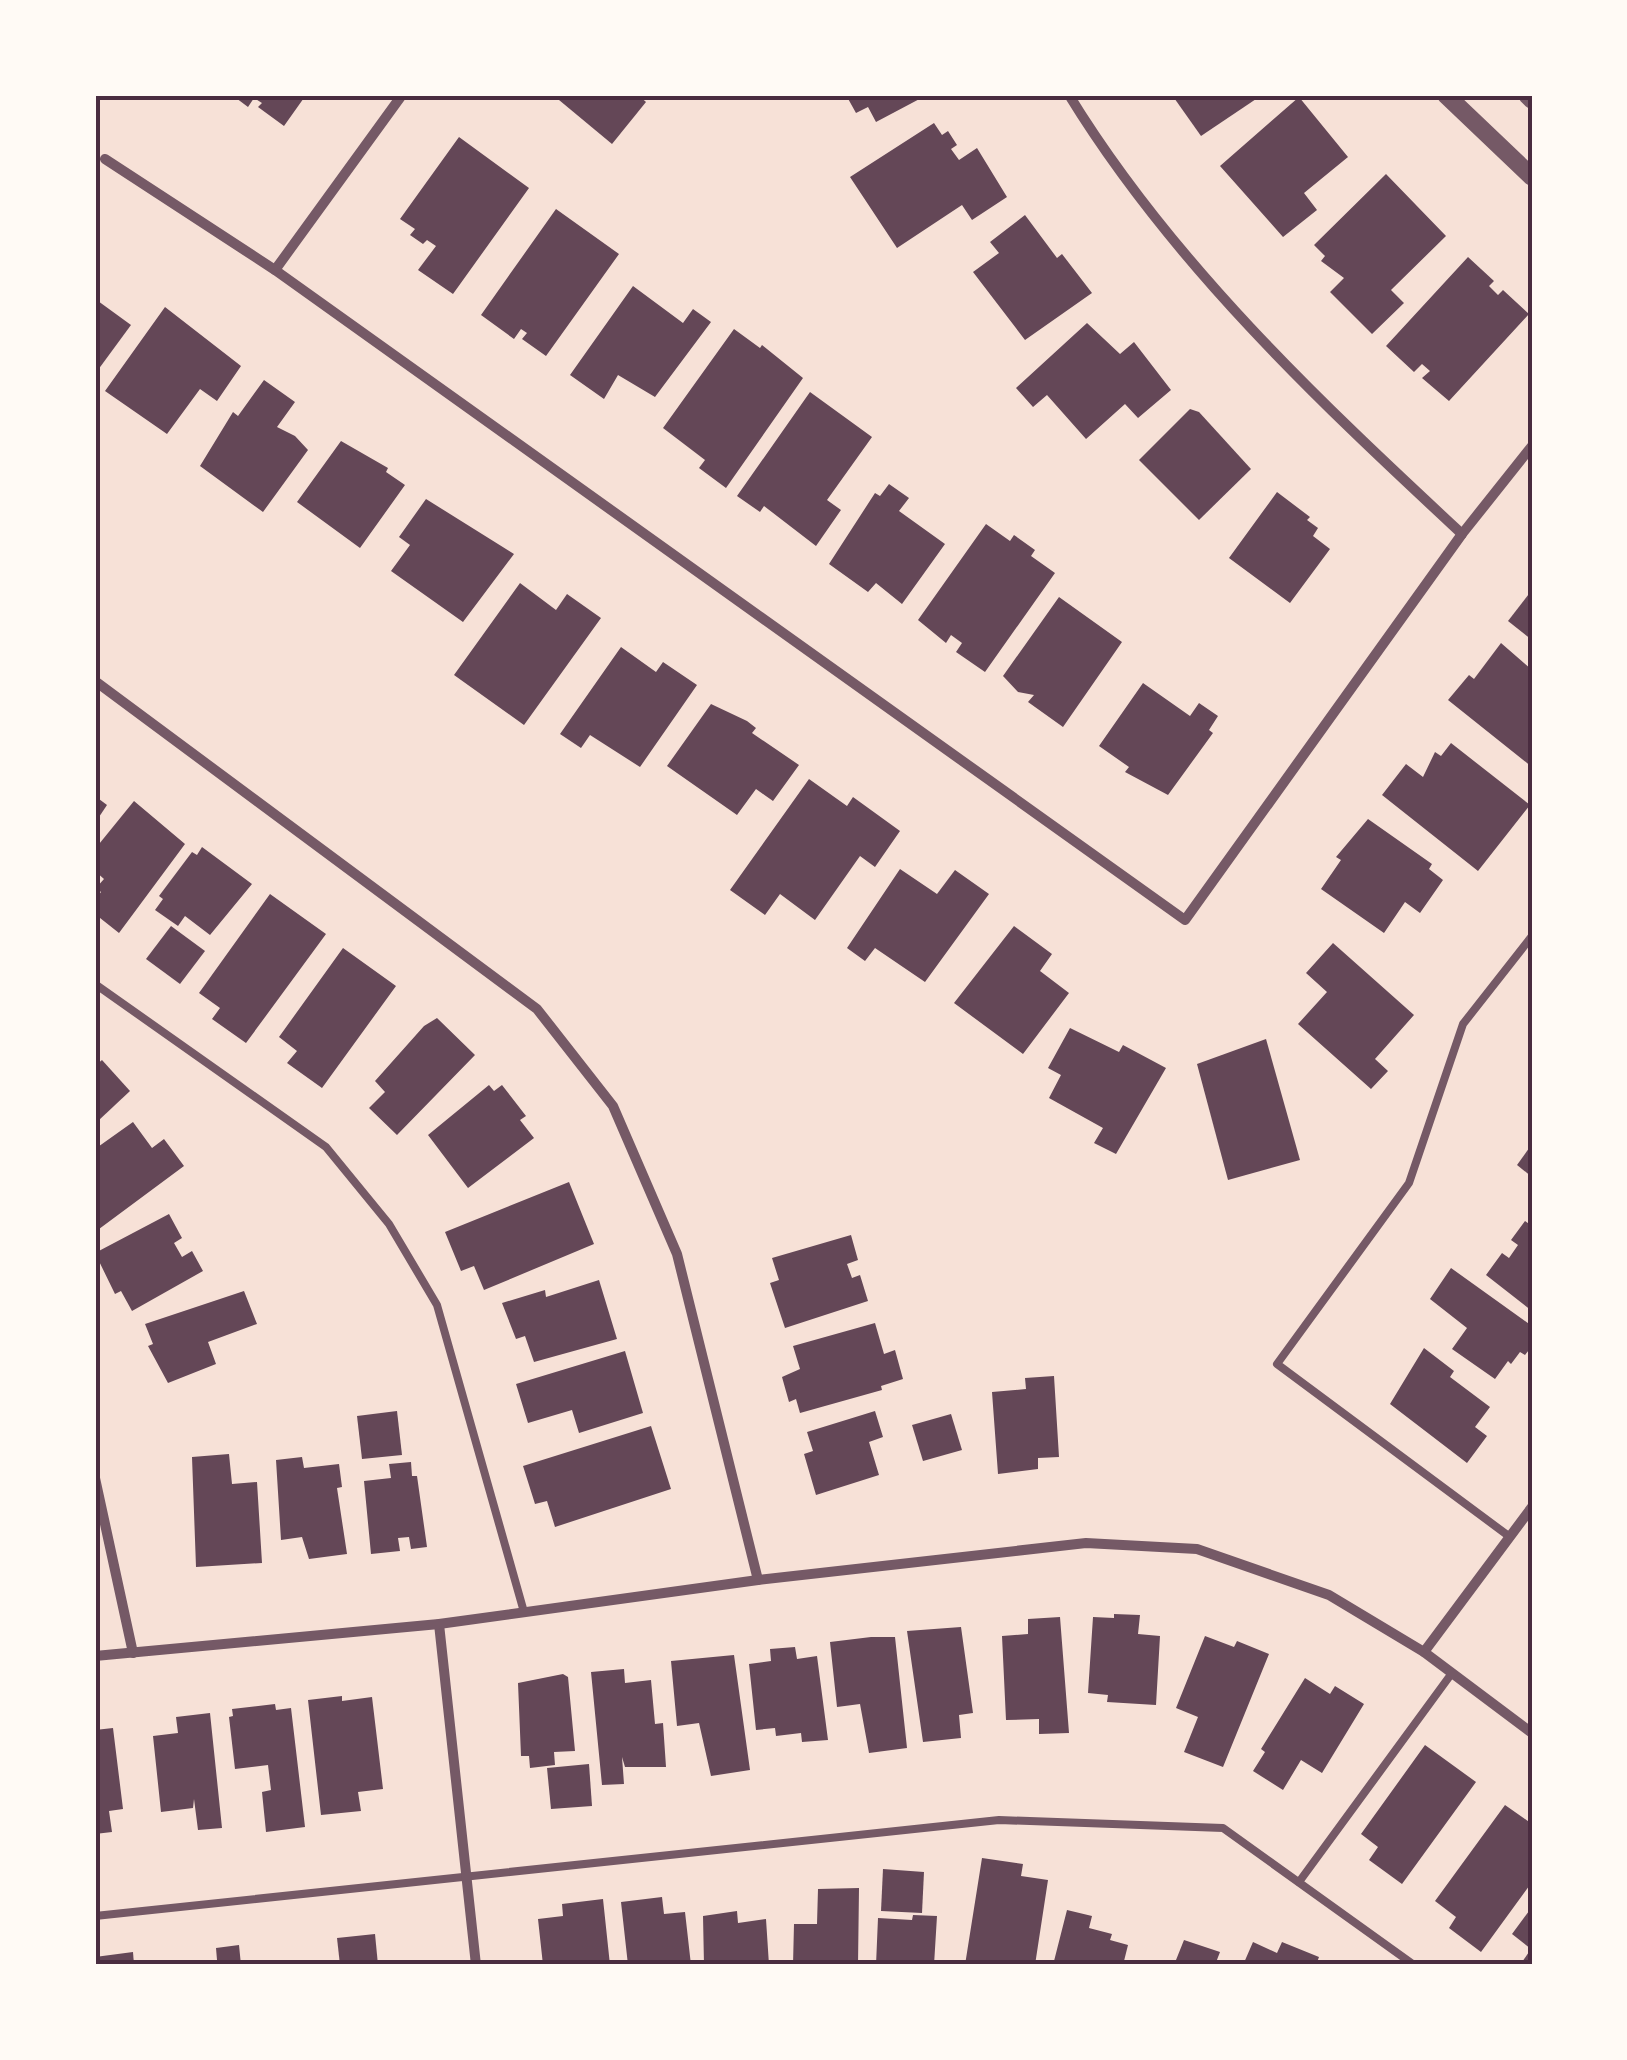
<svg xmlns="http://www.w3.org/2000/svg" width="1627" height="2060" font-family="Helvetica,sans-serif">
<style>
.building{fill:#644757}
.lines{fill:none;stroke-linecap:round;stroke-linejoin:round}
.service{stroke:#755966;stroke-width:8}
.minor{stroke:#755966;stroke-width:10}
.tertiary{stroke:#755966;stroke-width:18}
.neatline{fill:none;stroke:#4a2c40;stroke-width:4}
</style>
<rect width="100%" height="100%" fill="#f7e1d7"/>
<g class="building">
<path d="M232,95H306L284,126L258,107L262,103L254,98L248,107Z"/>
<path d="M553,95H638L646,102L612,144Z"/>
<path d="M846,95H927L876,122L868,107L856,113Z"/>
<path d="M1172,95H1262L1201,136Z"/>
<path d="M1299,97L1348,157L1304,193L1317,210L1283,237L1220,166Z"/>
<path d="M934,123L942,135L948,131L957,145L951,149L959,160L977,148L1007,197L972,220L962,205L897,248L850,177Z"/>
<path d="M459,137L529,188L453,294L418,270L436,246L427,240L423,244L410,235L415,229L400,219Z"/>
<path d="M1386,174L1446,236L1391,290L1404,303L1372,334L1330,292L1344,278L1321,261L1325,256L1314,245Z"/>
<path d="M556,209L619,254L546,356L522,339L527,333L521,329L514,339L481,315Z"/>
<path d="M1025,215L1057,258L1062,254L1092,293L1025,340L973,272L999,253L990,242Z"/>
<path d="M1468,257L1494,281L1489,286L1498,295L1503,290L1529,314L1449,401L1422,378L1430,371L1422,364L1414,372L1386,346Z"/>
<path d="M633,286L683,323L693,309L711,322L655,397L618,375L604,399L570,375Z"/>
<path d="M98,301L131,325L95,374V304Z"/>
<path d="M165,307L241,366L217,401L200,389L167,434L105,391Z"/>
<path d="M1087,323L1120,354L1134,342L1171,390L1138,418L1125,404L1086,439L1047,395L1033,407L1016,388Z"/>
<path d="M734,329L760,348L762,345L803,378L726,488L699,468L705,460L663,428Z"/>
<path d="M264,380L295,402L277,427L295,436L308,450L263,512L200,466L233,412L238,416Z"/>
<path d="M810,392L872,437L827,500L841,510L816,546L764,506L760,512L737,496Z"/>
<path d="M1190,409L1199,412L1251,469L1199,520L1139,460Z"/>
<path d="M341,441L388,468L386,472L405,485L360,548L297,502Z"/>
<path d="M889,484L909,498L899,511L945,544L902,604L876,583L868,592L829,564L875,493L880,496Z"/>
<path d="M1277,492L1310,517L1307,520L1318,528L1313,536L1330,549L1290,603L1229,558Z"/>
<path d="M426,499L514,554L463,622L391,571L410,545L399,537Z"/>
<path d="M986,524L1010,541L1014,535L1035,550L1031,556L1055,573L985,672L956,652L962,643L951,635L946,643L918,620Z"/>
<path d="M520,583L556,610L567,594L601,618L524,725L454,675Z"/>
<path d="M1532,590V640L1508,621Z"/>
<path d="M1059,597L1122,642L1063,727L1028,702L1034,695L1018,692L1003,676Z"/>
<path d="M1501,643L1532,670V767L1448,700L1469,675L1474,679Z"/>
<path d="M621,647L656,672L663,662L697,685L640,767L590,735L581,748L560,734Z"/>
<path d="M1143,683L1190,716L1199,703L1218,716L1209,730L1213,733L1168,795L1125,772L1129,767L1099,746Z"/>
<path d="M711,704L747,721L756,728L752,733L799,765L773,801L756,789L737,815L667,766Z"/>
<path d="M1451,743L1530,805L1478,871L1382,795L1406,764L1423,777L1435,752L1441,756Z"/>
<path d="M809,779L847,806L853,797L900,831L875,867L860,856L815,920L780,894L765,915L730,890Z"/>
<path d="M95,796L107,805L95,823Z"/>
<path d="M134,801L185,844L119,933L95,914V900L101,892L96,888L104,879L95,871V849Z"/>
<path d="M1368,819L1432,864L1429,869L1443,880L1420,913L1405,902L1384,933L1321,889L1341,860L1336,857Z"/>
<path d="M202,847L252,884L210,935L185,916L178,926L155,910L163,899L159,896L192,852L197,855Z"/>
<path d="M900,869L937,894L955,870L989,894L925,982L875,948L865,961L847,948Z"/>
<path d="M270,894L326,934L246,1043L212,1019L220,1008L199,993Z"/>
<path d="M171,926L205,951L180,984L146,959Z"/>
<path d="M1014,926L1052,954L1040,971L1069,993L1023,1054L954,1003Z"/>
<path d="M1333,943L1414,1015L1375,1059L1388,1071L1371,1089L1298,1024L1327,992L1306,973Z"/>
<path d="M343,948L396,986L322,1088L287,1063L297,1051L279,1037Z"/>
<path d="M437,1018L475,1055L397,1135L369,1108L385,1092L375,1081L424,1026Z"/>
<path d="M1070,1028L1119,1052L1123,1045L1166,1068L1116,1154L1094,1143L1103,1128L1049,1098L1061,1075L1048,1068Z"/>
<path d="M1266,1039L1300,1160L1228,1180L1197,1064Z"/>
<path d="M102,1060L130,1091L98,1121L95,1066Z"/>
<path d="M489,1085L494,1091L502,1085L526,1116L520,1120L534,1138L468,1188L428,1135Z"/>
<path d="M133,1122L152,1148L164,1139L184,1166L95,1232V1149Z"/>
<path d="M1532,1144V1177L1517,1165Z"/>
<path d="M569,1182L594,1244L484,1290L474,1266L461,1271L445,1232Z"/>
<path d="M169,1214L182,1238L174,1243L182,1257L192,1251L203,1271L132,1311L121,1291L115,1294L95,1253Z"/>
<path d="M1525,1221L1532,1226V1311L1486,1275L1502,1253L1509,1258L1518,1245L1511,1240Z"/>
<path d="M851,1235L858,1260L847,1264L852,1278L860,1275L868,1301L785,1328L770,1283L779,1280L772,1258Z"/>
<path d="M1451,1268L1532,1326V1346L1525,1355L1520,1352L1511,1364L1508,1361L1495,1379L1452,1349L1467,1328L1430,1299Z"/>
<path d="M599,1280L617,1339L534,1362L525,1336L516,1339L502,1303L545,1290L546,1297Z"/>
<path d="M244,1291L257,1324L208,1342L216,1364L168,1383L148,1346L153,1344L145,1324Z"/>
<path d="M875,1323L884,1354L895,1350L903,1379L881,1386L882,1390L800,1413L796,1399L789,1402L782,1377L800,1369L793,1346Z"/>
<path d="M1424,1348L1454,1371L1450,1377L1490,1407L1475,1427L1487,1436L1467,1463L1390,1404Z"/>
<path d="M625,1351L643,1413L579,1433L572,1410L528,1423L516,1384Z"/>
<path d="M1054,1376L1059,1457L1038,1458V1469L998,1474L992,1392L1026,1389L1025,1378Z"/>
<path d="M397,1411L402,1455L362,1459L357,1416Z"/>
<path d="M875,1411L883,1437L869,1442L879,1475L816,1495L804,1454L813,1451L807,1432Z"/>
<path d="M951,1414L962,1450L923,1461L912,1425Z"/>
<path d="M651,1426L671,1489L555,1527L547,1501L535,1504L523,1466Z"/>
<path d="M229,1454L232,1484L257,1482L262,1563L196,1567L192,1457Z"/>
<path d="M302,1457L304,1468L339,1464L342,1487L337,1488L347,1554L309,1559L302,1537L281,1540L276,1460Z"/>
<path d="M411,1462L412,1476H417L427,1547L411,1549L409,1537L398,1538L400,1551L371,1554L364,1481L391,1478L389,1464Z"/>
<path d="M1114,1614L1140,1615L1138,1634L1160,1636L1156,1705L1107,1702L1108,1695L1088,1693L1093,1617L1114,1618Z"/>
<path d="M1060,1617L1069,1733L1039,1734V1719L1006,1720L1002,1636L1028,1634V1619Z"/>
<path d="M961,1627L973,1713L959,1715L961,1738L923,1742L907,1631Z"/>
<path d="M1205,1636L1234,1647L1237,1641L1269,1654L1223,1767L1184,1752L1198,1717L1176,1708Z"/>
<path d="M871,1637H895L907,1748L869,1753L860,1704L837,1707L830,1642Z"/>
<path d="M795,1647L797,1659L817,1656L828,1740L802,1742L801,1733L776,1736L775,1728L756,1730L749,1664L771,1661L770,1649Z"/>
<path d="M734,1655L750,1770L711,1776L699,1723L677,1726L671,1661Z"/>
<path d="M624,1669L625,1683L651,1680L655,1724L663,1723L666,1767H625L622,1757L624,1784L602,1785L591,1672Z"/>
<path d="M563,1674L568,1677L575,1751L554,1752L555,1765L530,1768L529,1756H521L518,1683Z"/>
<path d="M1305,1678L1330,1694L1335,1686L1364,1704L1322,1773L1301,1760L1283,1790L1253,1771L1265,1752L1261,1749Z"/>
<path d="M342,1696V1701L372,1697L383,1789L358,1792L361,1811L321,1815L308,1700Z"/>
<path d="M275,1704L276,1710L291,1708L305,1827L266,1832L262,1792L271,1790L268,1765L235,1769L229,1717L233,1716L232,1709Z"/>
<path d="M210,1713L222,1828L198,1830L194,1799L193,1808L161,1812L153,1736L178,1733L176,1717Z"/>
<path d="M113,1728L123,1809L109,1811L112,1832L95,1834V1730Z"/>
<path d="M1425,1745L1476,1782L1402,1884L1369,1860L1378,1847L1361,1834Z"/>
<path d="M589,1764L592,1806L551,1809L547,1768Z"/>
<path d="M1505,1805L1532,1824V1882L1481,1952L1449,1928L1456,1917L1435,1901Z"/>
<path d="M982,1858L1023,1864L1021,1876L1048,1880L1035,1965H965Z"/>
<path d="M883,1869L924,1872L922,1913L881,1911Z"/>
<path d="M859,1888L858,1965H793L794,1924H817L818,1889Z"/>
<path d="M662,1897L664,1914L685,1912L691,1965H628L621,1902Z"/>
<path d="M603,1899L610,1965H543L538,1919L563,1916L562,1904Z"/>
<path d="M1532,1907V1965H1520L1531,1949L1512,1934Z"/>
<path d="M1067,1910L1092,1916L1089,1928L1112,1934L1110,1940L1128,1945L1123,1965H1053Z"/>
<path d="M737,1911L738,1923L766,1919L769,1965H704L703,1916Z"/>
<path d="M913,1915L937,1916L934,1965H876L878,1918L912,1920Z"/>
<path d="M375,1934L378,1965H340L337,1938Z"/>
<path d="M1184,1940L1220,1952L1215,1965H1174Z"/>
<path d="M1253,1942L1277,1953L1282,1942L1319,1957L1316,1965H1243Z"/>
<path d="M239,1945L241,1965H199L217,1960L216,1948Z"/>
<path d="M133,1952L134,1965H95V1957Z"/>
</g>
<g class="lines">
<g class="service">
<path d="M95,984L326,1147L389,1224L437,1305L524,1612"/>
<path d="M1510,1537L1277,1364L1409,1183L1463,1024L1532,936"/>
<path d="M1299,1882L1452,1673"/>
<path d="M95,1916L999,1820L1223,1828L1414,1965"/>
</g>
<g class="minor">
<path d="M1069,95C1172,263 1319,401 1462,534"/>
<path d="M105,159L275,270L1185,920L1462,534L1532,446"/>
<path d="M275,270L402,95"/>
<path d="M95,681L537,1009L613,1106L677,1254L758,1580"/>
<path d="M95,1478L133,1653"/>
<path d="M439,1624L476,1965"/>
<path d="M1424,1652L1532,1507"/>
<path d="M95,1656L439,1624L758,1580L1086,1543L1197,1549L1329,1595L1424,1652L1532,1733"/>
</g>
<g class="tertiary">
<path d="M1446,95L1532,177"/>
<path d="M1527,95L1532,100"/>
</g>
</g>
<rect width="1627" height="2060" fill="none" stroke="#fffaf5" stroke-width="195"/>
<rect x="98" y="98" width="1432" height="1864" class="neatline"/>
</svg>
